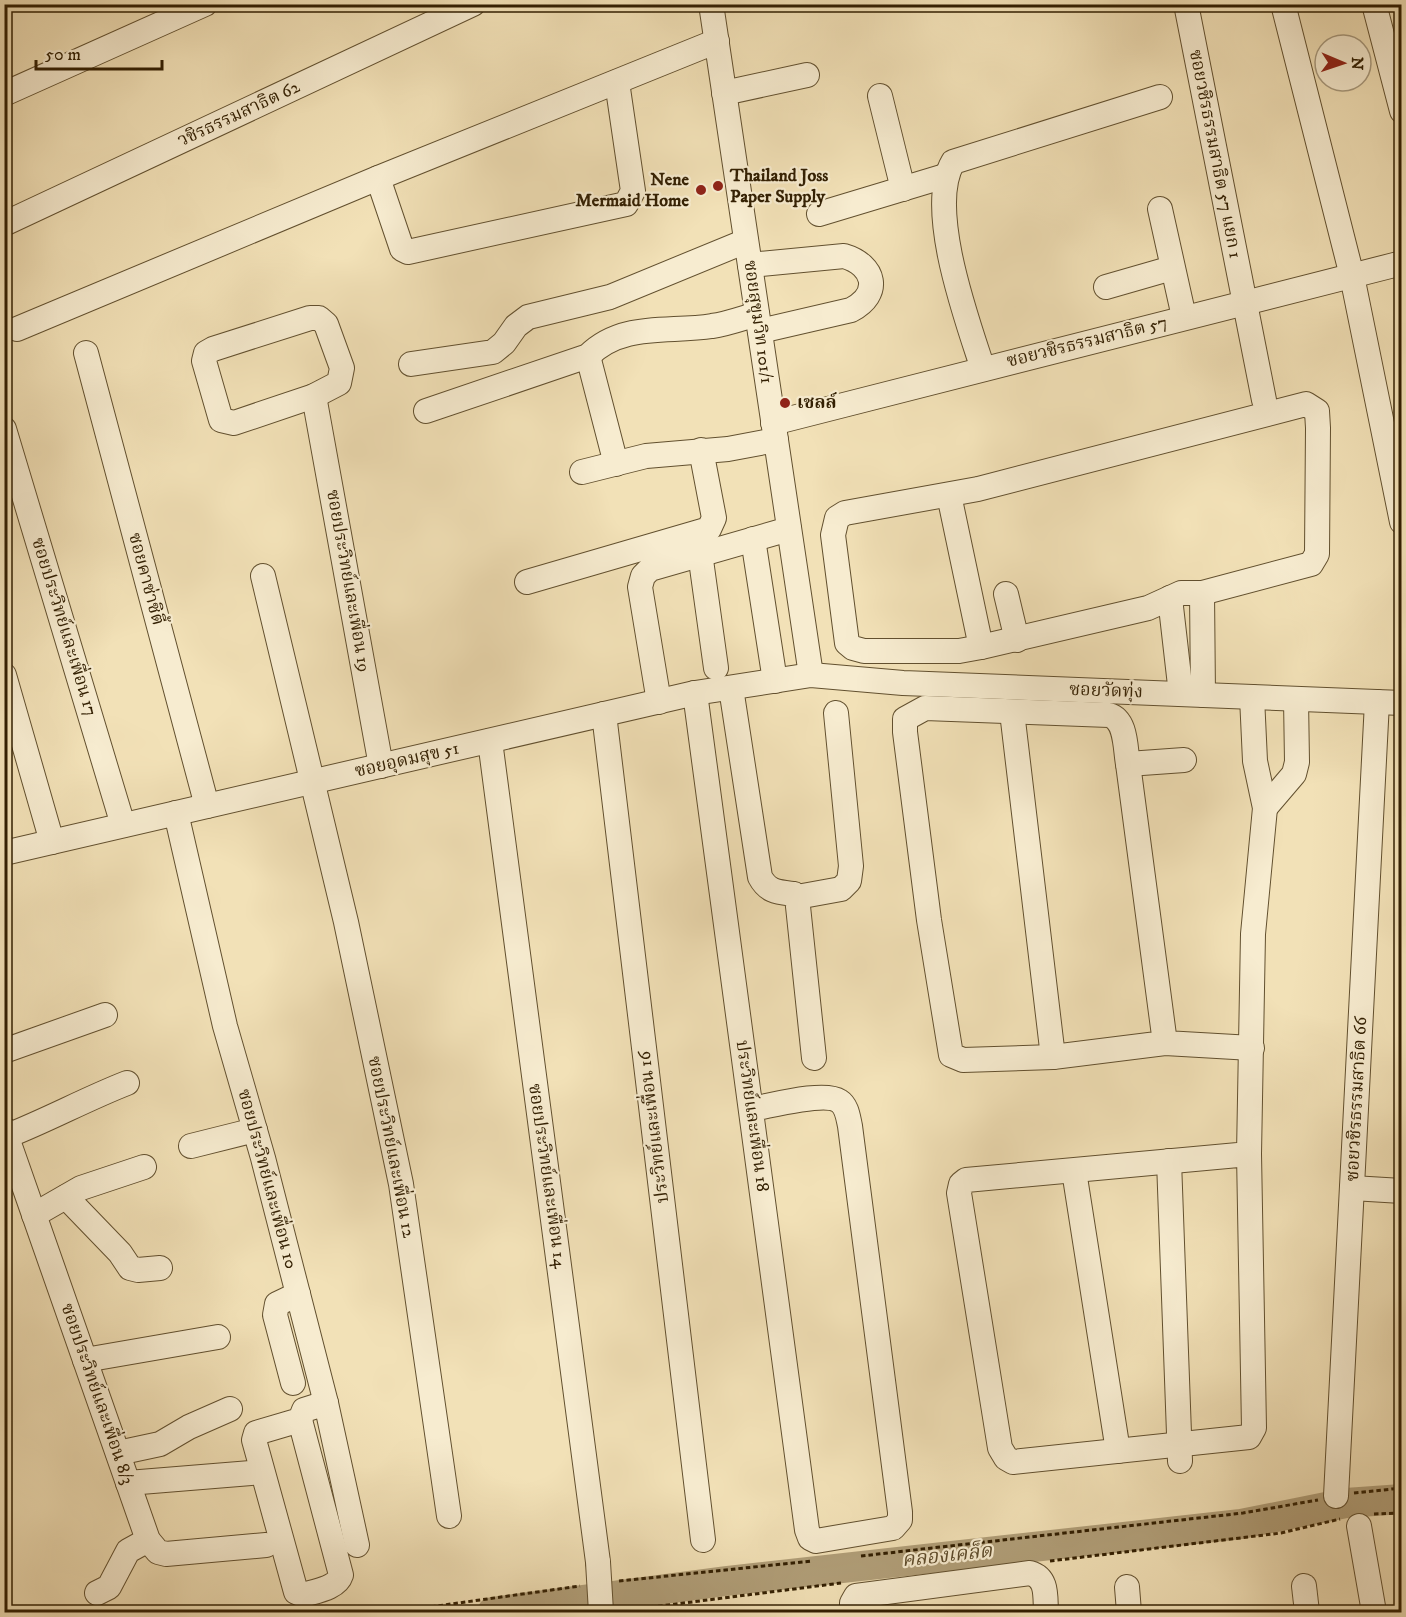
<svg xmlns="http://www.w3.org/2000/svg" width="1406" height="1617" font-family="'IM FELL DW Pica','Noto Serif Thai',serif">
<style>
.lines{fill:none;stroke-linecap:round;stroke-linejoin:round}
.river{stroke:#b19f79;stroke-width:30}
.minor-casing{stroke:#62502f;stroke-width:26}
.path{stroke:#321f02;stroke-width:3;stroke-dasharray:4.5 3;stroke-linecap:butt}
.minor{stroke:#f7ecd0;stroke-width:24}
.minor-bridge-casing{stroke:#62502f;stroke-width:26;stroke-linecap:butt}
.minor-bridge{stroke:#f7ecd0;stroke-width:24}
.poi-dot{fill:#8f2418;stroke:#f7ecd0;stroke-width:2}
.labels{text-anchor:middle;dominant-baseline:central;stroke-width:4.5;stroke-linejoin:round;paint-order:stroke}
.street-label{font-size:18px;fill:#321f02;stroke:#f7ecd0}
.poi-label{font-size:18px;font-weight:bold;fill:#321f02;stroke:#f7ecd0;text-anchor:start}
.water-label{font-size:20px;font-style:italic;fill:#5e4c2c;stroke:#f7ecd0}
</style>
<rect width="100%" height="100%" fill="#f2e1b7"/>
<filter id="stains"><feTurbulence type="fractalNoise" baseFrequency=".00333" numOctaves="4"/><feColorMatrix values="0 0 0 0 .2 0 0 0 0 .09 0 0 0 0 .02 0 0 0 .5 -.17"/></filter>
<radialGradient id="worn" r=".72"><stop offset=".6" stop-color="#630" stop-opacity="0"/><stop offset="1" stop-color="#630" stop-opacity=".3"/></radialGradient>
<g class="lines">
<path class="river" d="M492,1612L726,1581L1241,1524L1346,1503L1402,1499"/>
<defs>
<g id="minor">
<path d="M711,4L811,675"/>
<path d="M1186,4L1264,400"/>
<path d="M1283,4L1352,276L1402,522"/>
<path d="M1374,4L1402,111"/>
<path d="M724,93L807,75"/>
<path d="M4,94L205,4"/>
<path d="M880,96L903,189"/>
<path d="M378,178L402,249L408,252L626,204L633,191L617,82"/>
<path d="M1160,209L1184,317"/>
<path d="M819,214L945,176"/>
<path d="M4,224L473,4"/>
<path d="M750,265L844,256C875,265 882,294 851,310L760,331"/>
<path d="M1106,287L1172,268"/>
<path d="M310,318H319L326,324L342,368L339,383L314,396L234,423L221,420L204,361L206,353L213,349Z"/>
<path d="M17,329L378,178L717,41"/>
<path d="M86,353L207,806"/>
<path d="M588,356L616,464"/>
<path d="M411,364L493,352L504,343L516,326L528,317L610,297L746,241"/>
<path d="M983,369C967,320 926,208 953,162L1160,97"/>
<path d="M314,396L381,766"/>
<path d="M1306,404L1317,411L1318,428L1317,554L1311,564L1202,593H1181L1148,608L981,647L959,651H864L853,648L847,643L833,535L837,518L845,513L978,489Z"/>
<path d="M426,411L588,356C622,322 668,333 712,326C727,324 743,318 757,314"/>
<path d="M773,423L1402,263"/>
<path d="M4,429L123,825"/>
<path d="M582,472L646,456L728,449L776,440"/>
<path d="M949,495L981,647"/>
<path d="M753,539L775,681"/>
<path d="M700,553L716,668"/>
<path d="M263,576L346,922L401,1184L449,1516"/>
<path d="M527,582L709,529L714,518L701,450"/>
<path d="M1202,593L1203,695"/>
<path d="M1006,594L1017,640"/>
<path d="M1170,598L1181,694"/>
<path d="M4,675L52,842"/>
<path d="M731,688L760,877C768,892 778,892 794,894L797,897L814,1058"/>
<path d="M695,693L807,1530L810,1538L816,1541L893,1528L900,1520V1512L850,1126C848,1117 847,1106 839,1101C824,1091 770,1106 751,1109"/>
<path d="M659,702L640,587L643,576L650,569L789,529"/>
<path d="M1012,712L1053,1057"/>
<path d="M604,714L703,1540"/>
<path d="M490,741L598,1562"/>
<path d="M1128,764L1184,760"/>
<path d="M1265,808L1294,774L1297,762L1296,699"/>
<path d="M176,813L225,1026L263,1158L326,1403L357,1545"/>
<path d="M4,853L695,693L811,675L903,683L1402,703"/>
<path d="M797,897L841,889L849,881L851,866L836,713"/>
<path d="M1165,1043L1128,764C1125,749 1127,720 1109,715L925,708L905,719V732L929,920L951,1055L963,1060L1053,1057L1165,1043L1252,1048"/>
<path d="M4,1051L105,1015"/>
<path d="M4,1129L148,1540L158,1552L166,1554L266,1545"/>
<path d="M7,1136C48,1120 86,1099 127,1083"/>
<path d="M191,1146L255,1130"/>
<path d="M1249,1154L966,1180L961,1184L959,1193L1000,1448L1006,1458L1013,1462L1249,1437L1254,1428L1249,1154L1253,934L1265,808L1255,761L1252,697"/>
<path d="M1169,1161L1180,1461"/>
<path d="M1074,1171L1118,1451"/>
<path d="M1352,1188L1402,1191"/>
<path d="M66,1197L120,1253L130,1268L138,1270L160,1268"/>
<path d="M34,1215L81,1188L144,1167"/>
<path d="M85,1360L218,1337"/>
<path d="M293,1383L275,1315L277,1304L298,1294"/>
<path d="M300,1420L256,1433L254,1440L296,1592L303,1595C316,1591 337,1588 341,1575L300,1420L304,1410L326,1403"/>
<path d="M118,1453L160,1444L189,1427L230,1409"/>
<path d="M128,1483L251,1473"/>
<path d="M1336,1496L1377,702"/>
<path d="M1359,1526L1374,1612"/>
<path d="M1304,1586L1307,1612"/>
<path d="M1127,1587L1129,1612"/>
<path d="M97,1593L109,1587L128,1551L148,1540"/>
<path d="M852,1612V1603L856,1596L1030,1573C1048,1578 1045,1596 1046,1612"/>
</g>
</defs>
<use href="#minor" class="minor-casing"/>
<g class="path">
<path d="M1354,1493L1402,1488"/>
<path d="M1374,1514L1402,1513"/>
<path d="M861,1556L1243,1513L1318,1500"/>
<path d="M1050,1561L1281,1533L1340,1519"/>
<path d="M619,1581L812,1561"/>
<path d="M621,1611L841,1583"/>
<path d="M394,1612L580,1586"/>
</g>
<use href="#minor" class="minor"/>
<defs>
<path id="minor-bridge" d="M598,1562L601,1612"/>
</defs>
<use href="#minor-bridge" class="minor-bridge-casing"/>
<use href="#minor-bridge" class="minor-bridge"/>
</g>
<g class="poi-dot">
<circle cx="718" cy="186" r="6"/>
<circle cx="701" cy="190" r="6"/>
<circle cx="785" cy="403" r="6"/>
</g>
<g class="labels">
<g class="street-label">
<text transform="translate(239 114) rotate(-25)">วชิรธรรมสาธิต 62</text>
<text transform="translate(1215 154) rotate(79)">ซอยวชิรธรรมสาธิต 57 แยก 1</text>
<text transform="translate(758 322) rotate(82)">ซอยสุขุมวิท 101/1</text>
<text transform="translate(1087 342) rotate(-14)">ซอยวชิรธรรมสาธิต 57</text>
<text transform="translate(146 579) rotate(75)">ซอยคาซ่าซิตี้</text>
<text transform="translate(348 581) rotate(80)">ซอยประวิทย์และเพื่อน 19</text>
<text transform="translate(64 627) rotate(73)">ซอยประวิทย์และเพื่อน 17</text>
<text transform="translate(1106 691) rotate(2)">ซอยวัดทุ่ง</text>
<text transform="translate(407 760) rotate(-13)">ซอยอุดมสุข 51</text>
<text transform="translate(1357 1099) rotate(-87)">ซอยวชิรธรรมสาธิต 66</text>
<text transform="translate(752 1116) rotate(82)">ประวิทย์และเพื่อน 18</text>
<text transform="translate(654 1127) rotate(-97)">ประวิทย์และเพื่อน 16</text>
<text transform="translate(391 1147) rotate(79)">ซอยประวิทย์และเพื่อน 12</text>
<text transform="translate(547 1176) rotate(82)">ซอยประวิทย์และเพื่อน 14</text>
<text transform="translate(267 1179) rotate(75)">ซอยประวิทย์และเพื่อน 10</text>
<text transform="translate(97 1394) rotate(71)">ซอยประวิทย์และเพื่อน 8/3</text>
</g>
<g class="poi-label">
<text x="730" y="176">Thailand Joss<tspan x="730" dy="21">Paper Supply</tspan></text>
<text x="689" y="180" text-anchor="end">Nene<tspan x="689" dy="21">Mermaid Home</tspan></text>
<text x="797" y="403">เชลล์</text>
</g>
<g class="water-label">
<text transform="translate(947 1556) rotate(-6)">คลองเคล็ด</text>
</g>
</g>
<rect width="1406" height="1617" fill="none" stroke="#f2e1b7" stroke-width="24"/>
<rect x="6" y="6" width="1394" height="1605" fill="none" stroke="#321f02" stroke-width="3"/>
<rect x="12" y="12" width="1382" height="1593" fill="none" stroke="#321f02" stroke-width="1.5"/>
<g transform="translate(1343 63) rotate(92)"><circle r="28" fill="#f7ecd0" stroke="#a89a7e" stroke-width="1.5"/>
<path d="M0-4.5L10 22L0 15L-10 22Z" fill="#8f2418"/>
<text y="-9" font-size="16" font-weight="bold" text-anchor="middle" fill="#321f02">N</text>
</g>
<path d="M36 60v9h126v-9" fill="none" stroke="#321f02" stroke-width="3"/>
<text x="45" y="60" font-size="18" fill="#321f02" stroke="#f7ecd0" stroke-width="4.5" paint-order="stroke">50 m</text>
<rect width="100%" height="100%" filter="url(#stains)"/>
<rect width="100%" height="100%" fill="url(#worn)"/>
</svg>
